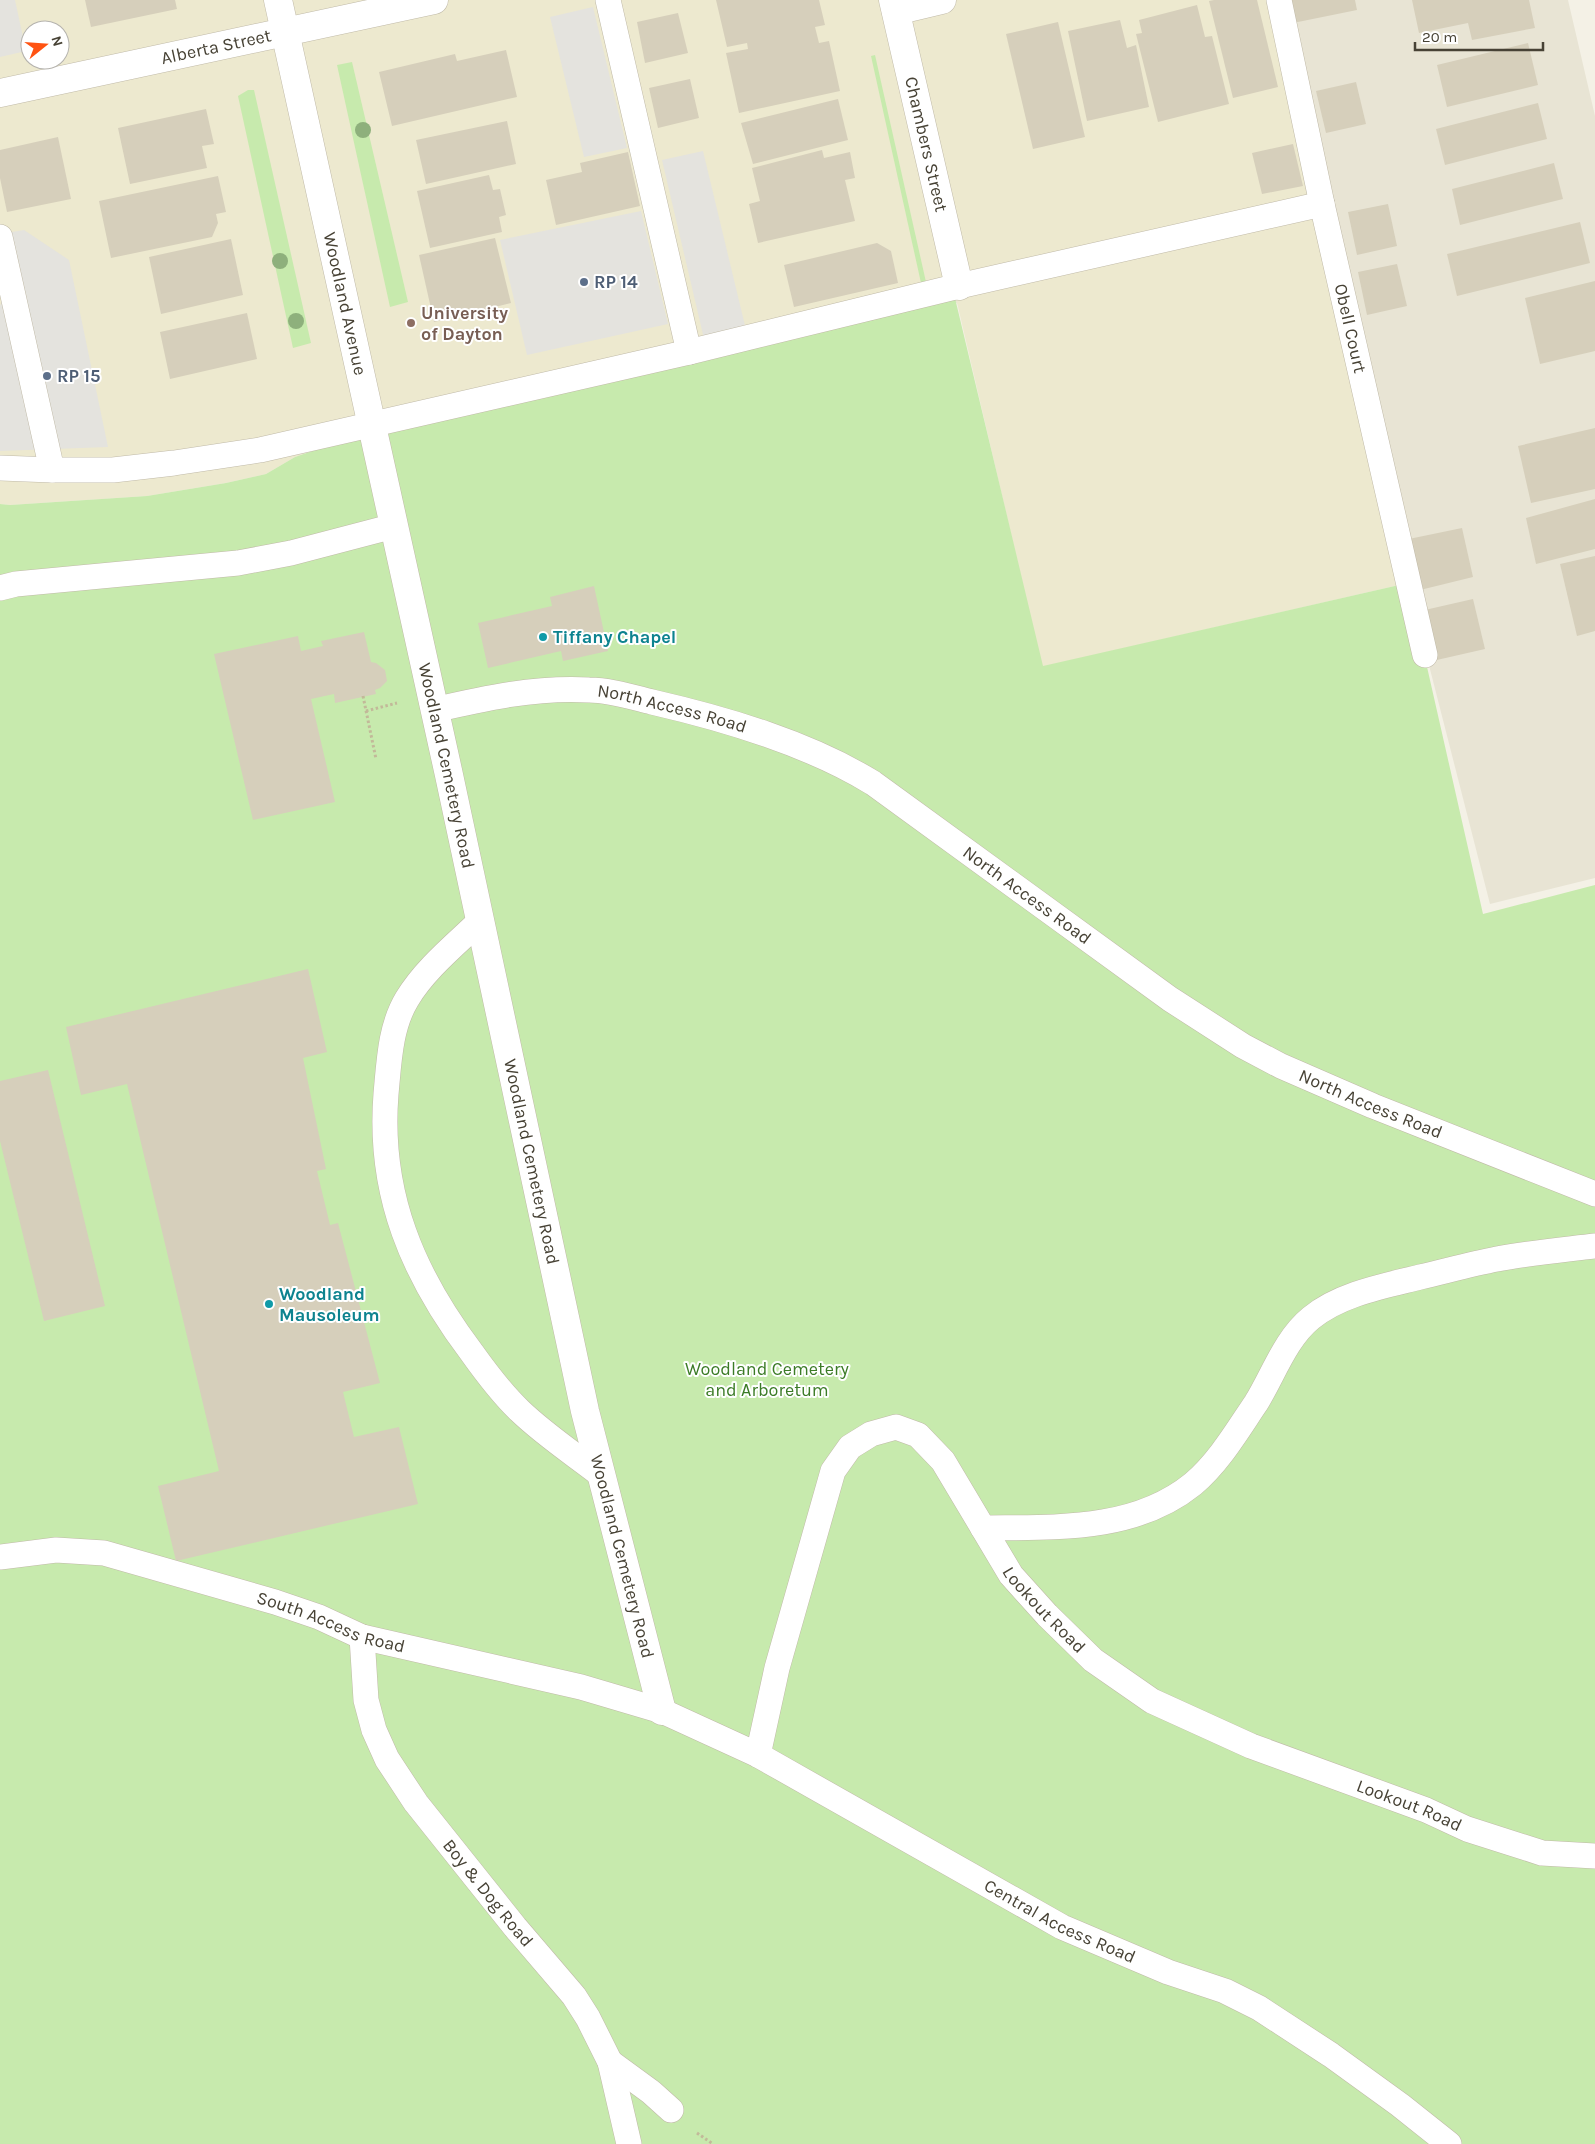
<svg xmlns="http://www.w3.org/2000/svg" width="1595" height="2144" font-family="Karla,sans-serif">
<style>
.residential{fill:#e8e4d4}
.education{fill:#ede9cf;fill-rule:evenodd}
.green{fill:#c7eaad}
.parking{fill:#e4e3de}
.building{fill:#d6cfbb}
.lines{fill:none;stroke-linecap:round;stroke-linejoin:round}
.lane-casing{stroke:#c0baa8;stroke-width:26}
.street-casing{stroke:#c0baa8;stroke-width:29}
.path{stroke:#c2b999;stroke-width:3;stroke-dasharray:2.5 2.5;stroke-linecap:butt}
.lane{stroke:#fff;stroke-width:25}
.street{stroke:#fff;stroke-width:28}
.tree{fill:#8eb07c}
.service-dot{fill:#5c6f8a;stroke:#fff;stroke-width:2}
.education-dot{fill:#8d6e63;stroke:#fff;stroke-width:2}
.culture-dot{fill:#0f9aa8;stroke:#fff;stroke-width:2}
.labels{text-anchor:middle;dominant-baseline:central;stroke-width:4;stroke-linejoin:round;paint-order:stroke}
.street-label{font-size:18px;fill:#474235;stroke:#fff}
.service-label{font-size:18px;font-weight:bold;fill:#4e5e75;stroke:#fff;text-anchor:start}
.education-label{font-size:18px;font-weight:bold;fill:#785e54;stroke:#fff;text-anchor:start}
.culture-label{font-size:18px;font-weight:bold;fill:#0d838f;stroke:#fff;text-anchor:start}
.park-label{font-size:18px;fill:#3b7b26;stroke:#fff}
</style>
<rect width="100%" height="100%" fill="#f4f1e6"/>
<path class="residential" d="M468,0H1568L1595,116V878L1490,904L1408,583Z"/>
<path class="education" d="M0,0H1279L1408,583L1042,667L955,294L420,414L295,457L266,474L226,483L147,496L10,505L0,504ZM30,30H60V60H30Z"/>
<g class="green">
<path d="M875,55L926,282L921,283L871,56Z"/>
<path d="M352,62L408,302L390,307L337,65Z"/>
<path d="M248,90H254L311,343L293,348L238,96Z"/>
<path d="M954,294L1043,666L1408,583L1483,914L1595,885V2144H0V504L10,505L147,496L226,483L266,474L295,457L413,416Z"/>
</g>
<g class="parking">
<path d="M0,0H15L26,51L0,57Z"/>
<path d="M593,7L627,148L584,157L550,17Z"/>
<path d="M703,151L747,334L705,343L662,160Z"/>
<path d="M641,211L668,324L527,355L500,240Z"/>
<path d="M24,230L69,260L108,447L0,451V306L2,301L0,234Z"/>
</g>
<g class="building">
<path d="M85,0H175L177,9L91,27Z"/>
<path d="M716,0H819L825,25L815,27L819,43L829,41L840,91L739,113L726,53L748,49L747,43L727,47Z"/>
<path d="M1214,0H1257L1278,87L1233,98L1209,1Z"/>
<path d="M1283,0H1355L1357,10L1288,24Z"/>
<path d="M1412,0H1529L1535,28L1472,40L1468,23L1419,33Z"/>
<path d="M1197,5L1205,37L1212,36L1229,104L1158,122L1136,34L1142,33L1139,20Z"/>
<path d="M678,13L688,53L645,63L637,22Z"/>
<path d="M1120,20L1127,48L1136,45L1149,107L1087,121L1068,31Z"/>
<path d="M1058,22L1085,137L1033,149L1006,34Z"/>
<path d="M1528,43L1538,85L1447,107L1437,65Z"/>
<path d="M506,50L517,97L392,126L379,72L455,54L457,61Z"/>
<path d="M690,79L699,118L658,128L649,88Z"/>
<path d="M1356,82L1366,124L1326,133L1316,91Z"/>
<path d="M838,99L848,140L753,164L741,123Z"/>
<path d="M1538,103L1547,139L1445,165L1436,129Z"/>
<path d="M206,109L214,144L202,146L207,168L130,184L118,128Z"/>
<path d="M507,121L516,164L426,184L416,140Z"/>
<path d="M58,137L71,199L7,212L0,178V150Z"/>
<path d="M1293,144L1303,186L1262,194L1252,153Z"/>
<path d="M822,150L824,158L850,152L855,178L845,180L855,221L758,243L749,204L760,201L752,168Z"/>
<path d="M628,152L640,206L556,225L546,180L582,172L580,163Z"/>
<path d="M1554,163L1563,199L1460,225L1452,189Z"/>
<path d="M489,175L493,190L500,189L506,215L499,217L502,232L430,248L417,191Z"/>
<path d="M218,176L226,212L216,214L218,223L212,237L111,258L99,201Z"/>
<path d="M1388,204L1397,246L1357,255L1348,212Z"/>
<path d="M1580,222L1590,263L1457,296L1447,254Z"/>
<path d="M495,238L511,303L434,322L419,255Z"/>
<path d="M231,239L243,295L161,314L149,257Z"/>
<path d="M877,243L891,251L898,283L794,307L784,265Z"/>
<path d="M1397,264L1407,306L1367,315L1358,272Z"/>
<path d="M1595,281V351L1540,364L1525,298Z"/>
<path d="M247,313L257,359L170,379L160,332Z"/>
<path d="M1595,428V489L1531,503L1518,446Z"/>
<path d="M1595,499V549L1536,564L1526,518Z"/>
<path d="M1462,528L1473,577L1416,591L1404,540Z"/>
<path d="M1595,556V631L1577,636L1560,564Z"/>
<path d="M594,586L608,651L563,661L561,651L488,668L478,623L552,606L550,597Z"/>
<path d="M1473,599L1485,649L1428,662L1416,612Z"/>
<path d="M364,632L371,662L376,663L385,670L387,681L380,688L375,690L376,694L335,703L334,694L311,699L335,802L253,820L214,654L298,636L301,651L323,646L321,641Z"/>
<path d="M308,969L327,1052L303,1058L326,1169L317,1171L330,1225L338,1223L380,1383L343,1392L354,1437L399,1427L418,1504L176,1561L158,1486L219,1471L127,1084L81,1095L66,1027Z"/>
<path d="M48,1070L105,1306L44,1321L0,1141V1081Z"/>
</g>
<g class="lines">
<defs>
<g id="lane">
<path id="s1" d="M1279,0L1322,204L1425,655"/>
<path d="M0,237L52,470H113L174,463L260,450L689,352L608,0"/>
<path d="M689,352L959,286L1322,204"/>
<path d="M0,468L52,470"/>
<path d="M0,588L16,584L238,563L291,553L394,526"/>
<path id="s2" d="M434,710C485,698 536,687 589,690C610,690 632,697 652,702C726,719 808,743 873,783L1170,999L1243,1046L1281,1066L1373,1106L1595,1194"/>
<path d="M480,921C455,945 425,969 407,999C390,1027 389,1062 386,1094C378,1194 413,1275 472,1353C487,1374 502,1394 520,1411C545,1435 574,1454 601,1475"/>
<path d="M983,1528C1054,1527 1134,1532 1193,1484C1219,1462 1237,1431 1256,1403C1273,1376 1285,1339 1311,1318C1340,1294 1384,1286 1420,1277C1446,1271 1471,1264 1497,1259C1530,1253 1562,1250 1595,1246"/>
<path id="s3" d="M0,1557L56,1550L104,1553L275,1602L319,1617L362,1637L581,1687L662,1711L758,1755L1062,1927L1168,1972L1225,1991L1259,2008L1331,2055L1400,2105L1449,2144"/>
<path id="s4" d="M362,1637L366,1700L374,1730L387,1759L416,1803L515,1927L574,1996L588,2018L610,2062L629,2144"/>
<path id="s5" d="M758,1755L777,1668L833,1471L850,1447L871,1434L896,1427L918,1435L943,1461L1011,1575L1047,1615L1093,1660L1152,1701L1251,1746L1426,1810L1467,1829L1542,1853L1595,1856"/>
<path d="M610,2062L651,2092L671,2110"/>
</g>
<g id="street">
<path id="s6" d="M278,0L449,775L585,1411L662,1711"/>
<path id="s7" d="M893,0L959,286"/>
<path d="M896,11L942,0"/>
<path id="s8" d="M0,93L434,0"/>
</g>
</defs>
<use href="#lane" class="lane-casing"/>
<use href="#street" class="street-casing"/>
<g class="path">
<path d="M363,696L376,759"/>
<path d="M366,711L397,703"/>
<path d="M697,2133L713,2144"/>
</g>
<use href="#lane" class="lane"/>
<use href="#street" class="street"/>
</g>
<g class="tree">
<circle cx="363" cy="130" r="8"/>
<circle cx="280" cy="261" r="8"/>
<circle cx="296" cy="321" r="8"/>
</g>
<g class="service-dot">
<circle cx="584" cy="282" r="5"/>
<circle cx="47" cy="376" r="5"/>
</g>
<circle class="education-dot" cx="411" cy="323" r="5"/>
<g class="culture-dot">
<circle cx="543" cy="637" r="5"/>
<circle cx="269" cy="1304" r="5"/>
</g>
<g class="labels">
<g class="street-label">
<text stroke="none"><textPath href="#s8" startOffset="221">Alberta Street</textPath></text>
<text stroke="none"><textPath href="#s7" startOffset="148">Chambers Street</textPath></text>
<text stroke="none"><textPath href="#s6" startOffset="311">Woodland Avenue</textPath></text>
<text stroke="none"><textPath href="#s1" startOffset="336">Obell Court</textPath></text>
<text stroke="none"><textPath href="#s2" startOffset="242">North Access Road</textPath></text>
<text stroke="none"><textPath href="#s6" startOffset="784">Woodland Cemetery Road</textPath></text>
<text stroke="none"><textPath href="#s2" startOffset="648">North Access Road</textPath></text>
<text stroke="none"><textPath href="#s2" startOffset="1052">North Access Road</textPath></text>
<text stroke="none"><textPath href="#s6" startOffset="1189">Woodland Cemetery Road</textPath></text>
<text stroke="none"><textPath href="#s6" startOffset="1594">Woodland Cemetery Road</textPath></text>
<text stroke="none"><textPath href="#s5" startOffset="614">Lookout Road</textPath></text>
<text stroke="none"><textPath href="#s3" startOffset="342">South Access Road</textPath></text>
<text stroke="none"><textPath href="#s5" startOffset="1034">Lookout Road</textPath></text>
<text stroke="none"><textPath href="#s4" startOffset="294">Boy &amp; Dog Road</textPath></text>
<text stroke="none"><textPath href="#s3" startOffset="1136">Central Access Road</textPath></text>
</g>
<g class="service-label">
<text x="594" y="282">RP 14</text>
<text x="57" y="376">RP 15</text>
</g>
<g class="education-label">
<text x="421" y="313">University<tspan x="421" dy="21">of Dayton</tspan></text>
</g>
<g class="culture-label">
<text x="553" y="637">Tiffany Chapel</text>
<text x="279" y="1294">Woodland<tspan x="279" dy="21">Mausoleum</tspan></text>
</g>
<g class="park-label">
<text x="767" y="1369">Woodland Cemetery<tspan x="767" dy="21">and Arboretum</tspan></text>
</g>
</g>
<g transform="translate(45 45) rotate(73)"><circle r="24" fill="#ffffff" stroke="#b5b3ae"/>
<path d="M0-4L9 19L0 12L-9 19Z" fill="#ff5312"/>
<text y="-8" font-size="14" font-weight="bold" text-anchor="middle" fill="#474235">N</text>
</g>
<path d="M1415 42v8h128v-8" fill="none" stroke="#474235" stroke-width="2.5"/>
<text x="1422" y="42" font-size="15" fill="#474235" stroke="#ffffff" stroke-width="4" paint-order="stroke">20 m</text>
</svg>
